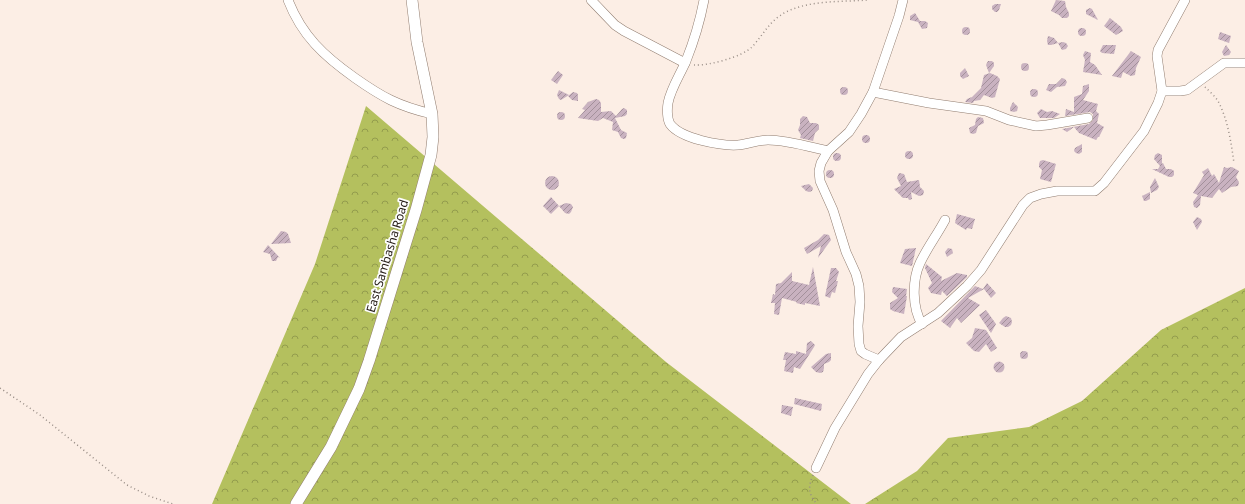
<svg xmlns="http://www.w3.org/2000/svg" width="1245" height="504" font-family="'Noto Sans',sans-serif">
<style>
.forest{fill:url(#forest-crowns)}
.building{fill:url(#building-hatch)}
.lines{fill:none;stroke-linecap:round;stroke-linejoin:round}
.minor-casing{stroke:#917d70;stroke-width:10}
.tertiary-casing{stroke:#917d70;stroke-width:12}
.path{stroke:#988d86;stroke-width:1.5;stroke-dasharray:1 3;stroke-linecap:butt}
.minor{stroke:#fff;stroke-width:9}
.tertiary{stroke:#fff;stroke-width:11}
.labels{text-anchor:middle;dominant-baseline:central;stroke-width:3.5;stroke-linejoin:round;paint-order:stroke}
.street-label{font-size:12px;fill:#2a221c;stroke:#fefefe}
</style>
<defs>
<pattern id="forest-crowns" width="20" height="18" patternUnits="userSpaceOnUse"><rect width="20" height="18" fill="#b4c05e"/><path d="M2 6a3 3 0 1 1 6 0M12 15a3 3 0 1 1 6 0" fill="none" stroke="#939c4d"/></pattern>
<pattern id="building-hatch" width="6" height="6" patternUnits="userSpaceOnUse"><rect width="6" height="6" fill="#c9b2c0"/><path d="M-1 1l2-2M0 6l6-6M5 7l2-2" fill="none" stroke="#a3909b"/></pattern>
</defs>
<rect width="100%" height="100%" fill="#fceee5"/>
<g class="forest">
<path d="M366,106L666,362L851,504H212L315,264Z"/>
<path d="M1245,288V504H865L917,471L948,438L1029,427L1082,401L1161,330Z"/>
</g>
<g class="building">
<path d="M1056,0L1065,1L1066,7L1069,13V16L1067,18H1062L1059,15L1051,11Z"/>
<path d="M995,4H1001L999,10L997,12H995L992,9V6Z"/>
<path d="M1090,8L1092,9L1098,20L1086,14V10Z"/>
<path d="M915,13L920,21H925L928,23L927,28L922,29L918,22L910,20V16Z"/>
<path d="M1110,18L1121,27L1123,31L1116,35L1104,26Z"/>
<circle cx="966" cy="31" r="4"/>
<circle cx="1082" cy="32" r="4"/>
<path d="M1220,32L1231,36L1229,43L1218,39Z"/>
<path d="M1048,36L1054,38L1058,43L1063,42L1066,43L1068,46L1066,49L1062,50L1058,43L1051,45H1048L1047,41Z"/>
<path d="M1103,45H1116L1114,54L1102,53L1100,51Z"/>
<path d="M1226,45L1231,52L1229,55L1224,56L1222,52Z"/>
<path d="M1085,51L1091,53L1090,62L1095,65L1102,75L1083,72L1085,60L1083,55Z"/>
<path d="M1131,51L1141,57L1136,68L1135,75L1131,76L1123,72L1121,78L1112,76Z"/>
<path d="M988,61H992L994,63V66L989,73L986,65Z"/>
<circle cx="1025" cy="67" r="4"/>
<path d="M965,68L969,76L963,79L960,76V73Z"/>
<path d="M558,71L563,75L557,84L551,80Z"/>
<path d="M990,73L997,76L1000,79L995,97L992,98L984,95L980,100L974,101L973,103L965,102L967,99L972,97L981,88L984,75Z"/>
<path d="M1062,78L1065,79L1067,82L1065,86L1057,87L1051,92L1046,90L1049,84H1056Z"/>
<path d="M1089,84V91L1083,100L1098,104L1096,111L1099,114L1097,123L1104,127L1099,137H1098L1096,140L1079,133L1074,127L1067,132L1062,129L1089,124L1093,120V114L1090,112L1065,116L1066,109L1074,112V97L1082,94L1083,86Z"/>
<circle cx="844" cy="91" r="4"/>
<circle cx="1034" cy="93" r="4"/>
<path d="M559,90L569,95L561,100L559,99L557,95Z"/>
<path d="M573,92L577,93L578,95V101L572,100L568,96Z"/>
<path d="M596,99L599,100L601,103V112L611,111L616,116L622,109L624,108L627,110V114L625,116L615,118L621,130L627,133L626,138L624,139L621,138L618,132L612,130L613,122L603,118L598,121L578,118L585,110L582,109L588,102Z"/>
<path d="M1013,102L1018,107L1017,111L1014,112L1010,111V108Z"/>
<path d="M1041,109L1047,112L1052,111L1060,114L1054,118H1040L1037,113Z"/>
<circle cx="561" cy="116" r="4"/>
<path d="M803,116L807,117L810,123H816L819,125V129L815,133L813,141L800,138L801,135L798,130L800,125V119Z"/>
<path d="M978,117L983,118L984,123L978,126L976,133L973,134L970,133L969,128L975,125L976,119Z"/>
<circle cx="866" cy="139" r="4"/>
<path d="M1082,144V152L1079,154L1076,153L1074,151L1075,148Z"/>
<circle cx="909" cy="155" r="4"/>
<circle cx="837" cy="157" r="4"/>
<path d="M1158,153L1162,155V164L1163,163L1166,169H1171L1174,171V175L1172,177H1169L1152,169H1158L1160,166L1154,159L1155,155Z"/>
<path d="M1043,160L1056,164L1051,182L1040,179L1042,170L1039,167V164L1040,161Z"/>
<path d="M1224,167L1227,168L1232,167L1239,171L1236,177L1239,182L1238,186L1231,187L1222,193L1219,189L1212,198L1201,196L1200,205L1197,208L1194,207L1193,202L1198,195L1193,193L1204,175L1202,172L1208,168L1212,176L1214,174L1219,183Z"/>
<circle cx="830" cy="174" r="4"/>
<path d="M899,173L904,174L907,182L919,180L920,187L924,191L923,195L919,196L911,192L912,199L909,200L908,198H903L894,189L901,186L897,178Z"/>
<circle cx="552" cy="183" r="7"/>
<path d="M1155,178L1159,187L1157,190L1151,193L1150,187Z"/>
<path d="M809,184L813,188L812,191L809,192L806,191L801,186Z"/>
<path d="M1150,192V199L1146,201H1144L1142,196Z"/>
<path d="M551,197L559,206L566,203L571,204L573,207L571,212L569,214L565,213L559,206L551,214L543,206Z"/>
<path d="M957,214L975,219L972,229L967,228L966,230L955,223Z"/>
<path d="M1197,217L1201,219L1202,222L1197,230L1193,222Z"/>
<path d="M281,231L286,232L288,234L291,243L271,244Z"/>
<path d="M824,234L829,235L831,240L818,258L821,246L807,254L804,248L818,240Z"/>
<path d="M268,245L280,258L278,257L276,261H272L270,254L263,252Z"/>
<path d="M916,248L912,266L900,263L905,249Z"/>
<path d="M948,248L952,249L953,253L947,257L945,252Z"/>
<path d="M926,264L942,277L941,281L957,273L967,275V277L947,296L942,291L941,295L931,293L928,288L932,283L925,268Z"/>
<path d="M813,267L820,306L805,303V305L796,303L797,302L782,298L779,315L774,314L775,303H771L773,294L775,295L776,284L781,283L792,272V281L809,285Z"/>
<path d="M831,268H836L839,272L836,281H838L835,293L832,292L830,298L825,296Z"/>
<path d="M987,283L996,293L991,298L984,289L968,298L980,305L961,323L957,318L950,328L941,321L975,286L983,289Z"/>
<path d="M893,287L907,289L906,296H907L904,314L893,311L890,309V303L898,298L892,292Z"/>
<path d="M986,310L996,324L991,333L979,315Z"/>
<path d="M1006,316L1011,318L1012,322L1011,325L1008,327H1005L999,323L1003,318Z"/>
<path d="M975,328L986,330L997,348L991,352L986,344L979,352L974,351L966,343L972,338Z"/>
<path d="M811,341L815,345L814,347L800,369L794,367L793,373L784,371L786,360H783L785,352L796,354V351L806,354L807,343Z"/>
<circle cx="1024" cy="355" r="4"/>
<path d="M831,353V360L829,362L824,364V368L823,372L820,373L816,372L811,367L826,354Z"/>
<circle cx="999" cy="367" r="5.5"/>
<path d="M795,398L822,404L821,411L794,404Z"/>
<path d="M782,405L793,407L791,416L781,413Z"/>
</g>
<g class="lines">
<defs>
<g id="minor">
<path d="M288,0C302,36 324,56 355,78C382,97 398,106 432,114"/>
<path d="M591,0L615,25L624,31L685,63"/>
<path d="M704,0C700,21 694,41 686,61C680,75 671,88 668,103C667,109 667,119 670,124C681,139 721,146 738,145C748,144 758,140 768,140C787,140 810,147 828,151"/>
<path d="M1162,91H1180L1187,90L1224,63H1245"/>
<path d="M873,92L929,103L986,111L1009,120L1036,126L1047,125L1088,118"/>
<path d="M922,324C912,308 912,280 920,263C927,248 937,235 945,220"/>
<path d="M879,360L865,354L861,351L859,344L858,326L860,302L859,286L856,274L846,252L833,210L820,181L819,171L821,163L828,151L849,132L861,114L873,92L899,16L903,0"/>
<path d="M816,468L835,428L868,374L879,360L901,337L938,313L967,286L981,270L1023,205L1030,198L1041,194L1057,191H1095L1104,183L1144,131L1158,103L1162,91L1157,56L1158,50L1185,0"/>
</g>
<path id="tertiary" d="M296,504L331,447L359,389L369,361L416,210L431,155L433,137L432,114L417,42L412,0"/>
</defs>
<use href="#minor" class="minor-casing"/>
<use href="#tertiary" class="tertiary-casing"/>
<g class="path">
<path d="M694,65C708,66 742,57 752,47C764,34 769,21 786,12C810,0 841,2 868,0"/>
<path d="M1205,87C1209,91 1215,96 1218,101C1228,120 1231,142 1234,163"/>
<path d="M0,388L40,415L127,485L149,496L173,504"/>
<path d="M813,475C808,487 808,494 817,504"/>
</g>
<use href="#minor" class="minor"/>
<use href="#tertiary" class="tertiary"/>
</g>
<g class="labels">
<g class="street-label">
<text transform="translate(387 256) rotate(-73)">East Sambasha Road</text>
</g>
</g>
</svg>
